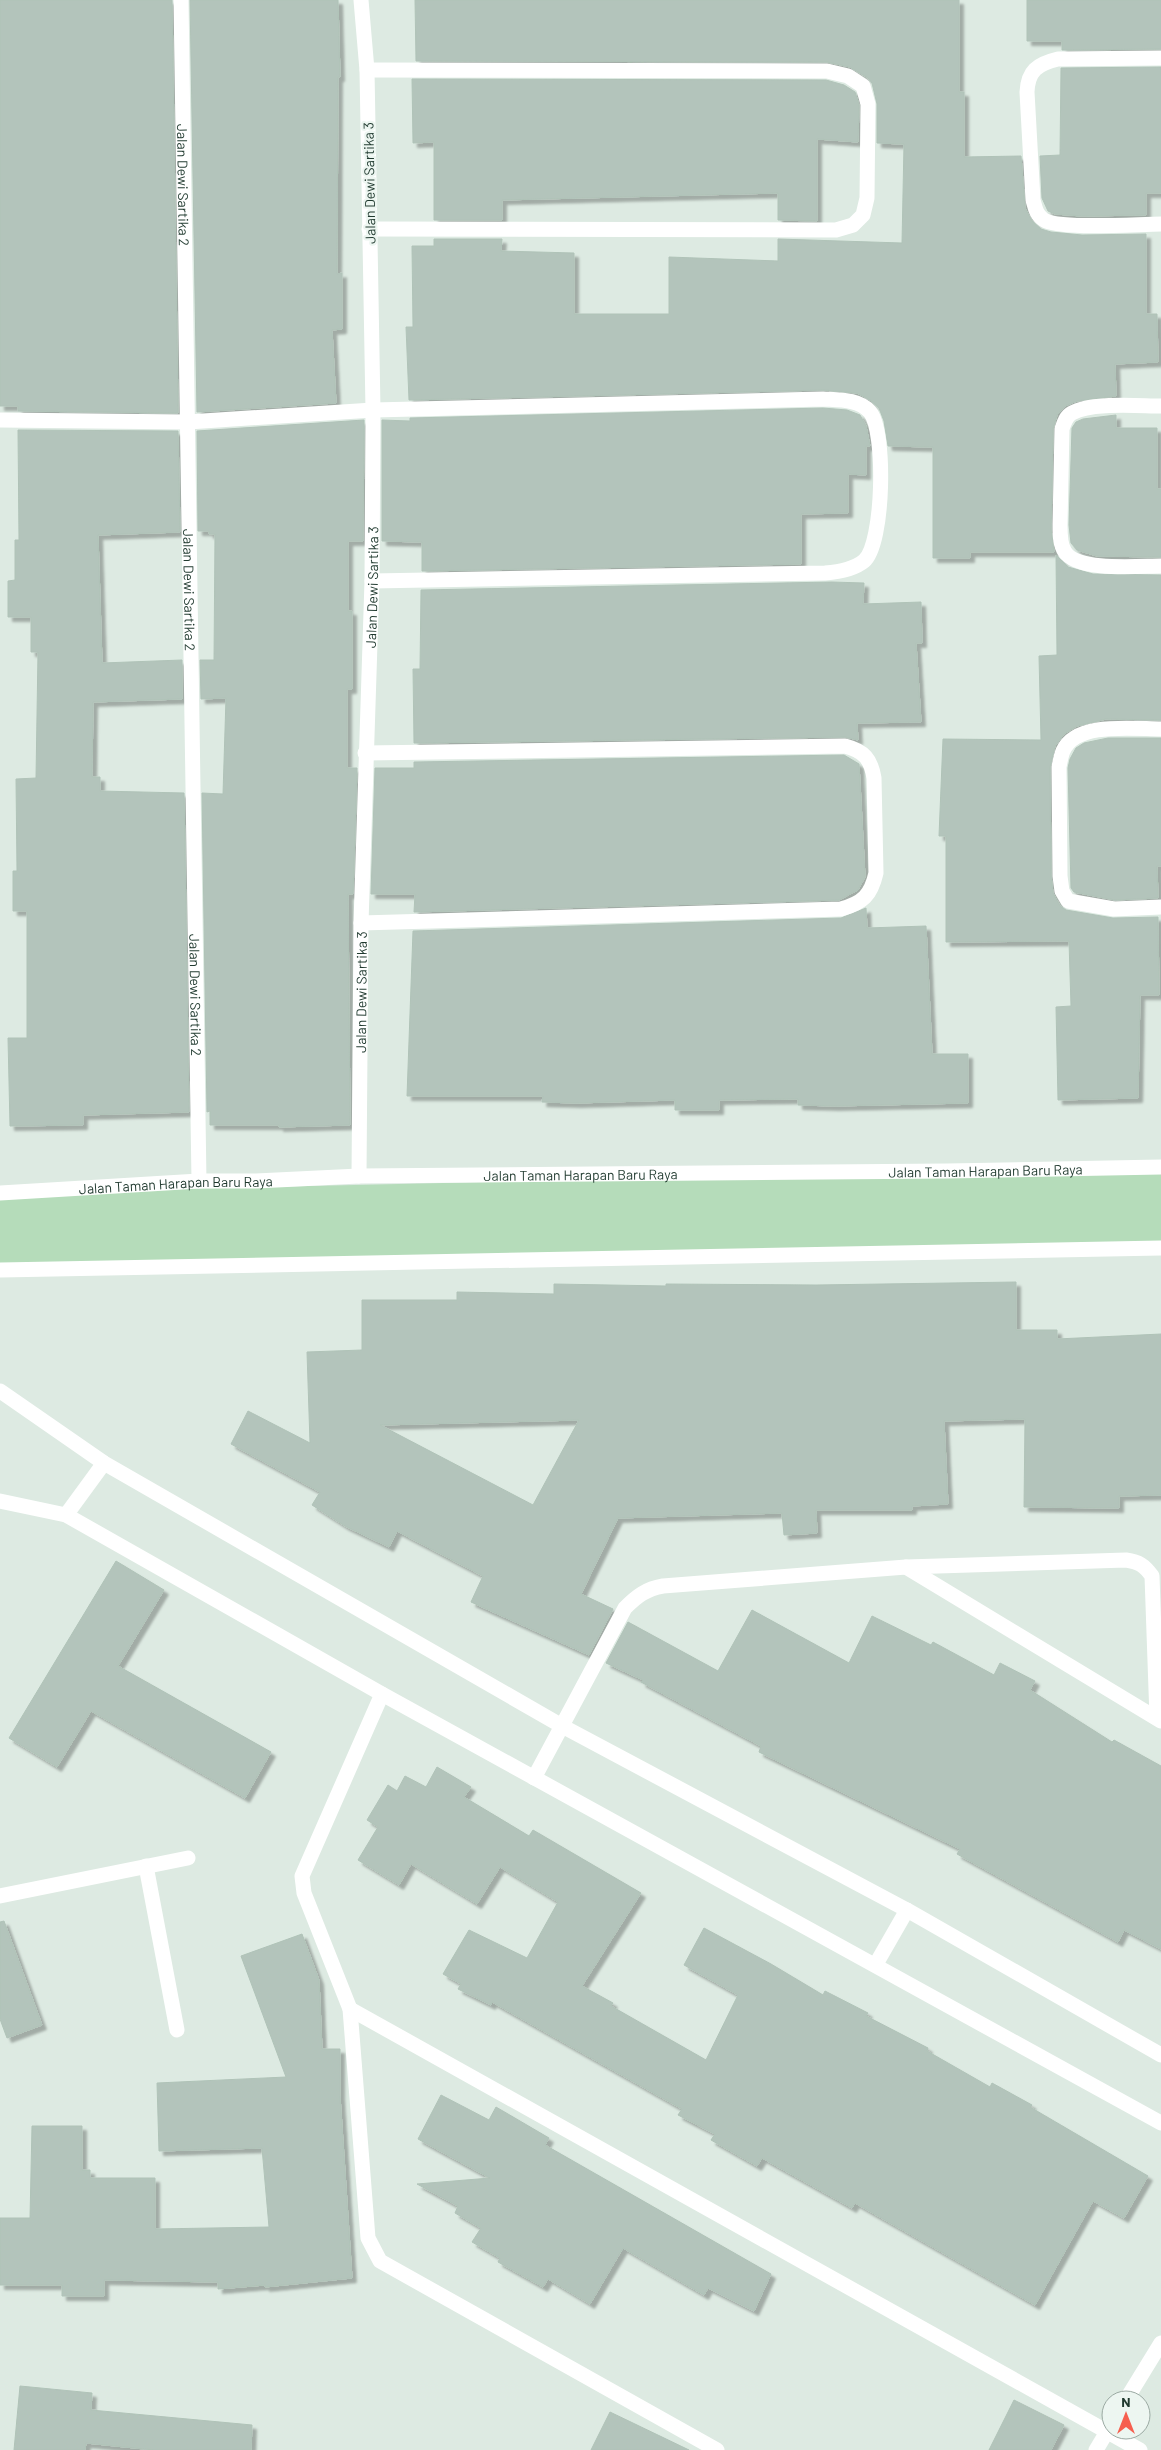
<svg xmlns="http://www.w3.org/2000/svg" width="1161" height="2450" font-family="Barlow,sans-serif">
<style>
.green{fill:#b5dcba}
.building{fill:#b3c4bb;stroke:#b0c3b8;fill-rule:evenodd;filter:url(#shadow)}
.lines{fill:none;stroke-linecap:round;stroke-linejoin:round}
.service{stroke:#fff;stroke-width:15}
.minor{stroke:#fff;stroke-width:15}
.tertiary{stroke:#fff;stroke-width:15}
.labels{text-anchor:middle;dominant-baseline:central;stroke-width:4.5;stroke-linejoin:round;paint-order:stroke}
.street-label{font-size:14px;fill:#1f392e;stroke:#edf6f1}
</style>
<defs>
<filter id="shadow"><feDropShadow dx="4.5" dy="4.5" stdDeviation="1" flood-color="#0004"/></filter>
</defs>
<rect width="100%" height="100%" fill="#ddeae2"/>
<path class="green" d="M1161,1167V1247L0,1270V1193Z"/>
<g class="building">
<path d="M0,0H172L178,413L18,411V406H0Z"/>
<path d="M190,0H338L340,77H338L337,274L342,273V329L332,330L336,403L197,412Z"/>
<path d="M415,0H959V92H964V157L1021,156L1025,208L1032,221L1041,229L1051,232L1082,235L1146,234V314H1157L1158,362L1115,364L1116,396L1077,401L1065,406L1057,415L1053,429L1051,529L1054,552H970V558H933V447L888,446L884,421L879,408L870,400L857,393L823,390L409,400L406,327H413L412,246H434V239H502L501,251L574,253V314H669V257L778,261V239L902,243L904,144L877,143V104L872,83L868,78L850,67L827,62L416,61Z"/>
<path d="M1027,0H1161V49L1062,50V41H1027Z"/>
<path d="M1161,67V193H1146V215L1082,216L1055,214L1048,211L1042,198L1040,156L1060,155L1061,68Z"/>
<path d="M412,79L826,80L844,85L855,92L859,105L858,142L817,139V221L778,220V193L502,200V220H434V142L413,143Z"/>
<path d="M823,408L847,410L860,415L866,426L870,446H866V475L848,474V513L801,514V564L422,571V542L382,541V420L410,421V418Z"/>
<path d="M1116,415V428H1157V489H1161V557L1097,556L1077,550L1071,543L1069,525L1072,428L1076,422L1083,419Z"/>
<path d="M364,420L363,541H348V611H352V689H347V768H357L353,894H348L350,1125L279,1127V1125H210V1111L207,1112L202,793L223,794L226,698L201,699L200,660H214L215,534H209V531H198L197,431Z"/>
<path d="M18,430L178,431L180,532L98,535L102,663L182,660V699L93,702L92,777H100V791L184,793L189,1112L83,1115V1125L10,1126L8,1038H27V911H13V871H17L16,779L36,778L38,652H31V617H8V581L15,580V540H19Z"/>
<path d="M1056,555L1068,567L1093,574L1161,575V720L1106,719L1077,726L1064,734L1055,746L1050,767L1051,876L1053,893L1060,906L1066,910L1113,918L1158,917L1159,995H1140L1138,1098L1058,1100L1056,1007L1071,1006L1069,941L946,942V836H939L943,739L1041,740L1039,656L1057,655Z"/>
<path d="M832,582L864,583L863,604L921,602L922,643H916L921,722L857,723L858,740L845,737L414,743L413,669H420L421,590Z"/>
<path d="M1108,738H1161V866H1157L1158,898L1115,900L1074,892L1071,888L1068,768L1070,759L1076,748L1084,743Z"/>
<path d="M844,755L859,764L865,877L858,890L839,900L414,912L415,894H371L375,768H414V762Z"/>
<path d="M866,908L867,928L926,926L932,1054H968V1103L835,1106L798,1105V1099L719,1100V1110H675V1100L577,1103L542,1102L543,1096H407L413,931L841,918Z"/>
<path d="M1016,1282V1330H1057V1339L1161,1334V1495L1119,1496V1508L1024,1507L1025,1419L944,1421L948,1504L912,1506V1510H816L817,1533L784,1535L782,1513L618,1518L581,1594L613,1609L589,1655L471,1602L483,1576L397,1531L389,1547L345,1526L312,1505L320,1492L231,1444L248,1411L310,1443L307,1352L362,1350V1300H457V1292L554,1294V1284L666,1286V1284L816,1285ZM579,1420L533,1505L380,1425Z"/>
<path d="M116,1561L164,1590L118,1666L271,1752L245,1798L91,1711L57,1767L9,1738Z"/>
<path d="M752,1610L849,1663L872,1616L931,1645L933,1642L994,1675L1000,1663L1035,1681L1030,1690L1112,1742L1114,1740L1161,1766V1949L1124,1930L1118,1942L957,1854L960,1849L759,1752L761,1746L641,1682L643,1680L606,1663L628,1622L718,1671Z"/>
<path d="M437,1767L471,1787L464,1797L529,1836L533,1830L641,1893L582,1986L613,2003L611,2006L706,2060L738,1995L684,1965L704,1928L771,1964L823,1995L825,1991L868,2013L866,2016L928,2048L927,2051L990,2087L992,2083L1032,2105L1030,2107L1148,2176L1124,2218L1093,2201L1035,2305L855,2203L852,2208L762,2158L757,2166L711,2140L715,2134L678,2115L682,2109L492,2002L491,2005L458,1989L461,1984L443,1974L469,1930L527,1958L558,1902L500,1867L477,1904L411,1864L399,1885L358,1860L378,1827L367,1820L388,1785L397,1791L405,1776L426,1787Z"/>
<path d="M4,1921L42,2025L7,2038L0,2019V1922Z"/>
<path d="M302,1934L319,1980L322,2049H340V2096L352,2278L265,2287V2285L218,2289V2282L104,2280V2296H62V2285H0V2218H30L32,2126H82V2170H90V2178H155V2229L269,2227L262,2148L159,2151L157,2083L286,2077L241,1956Z"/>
<path d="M441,2095L489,2120L496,2107L549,2138L545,2145L771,2274L754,2311L708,2288L704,2295L623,2248L590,2304L548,2279L543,2287L498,2262L500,2258L472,2242L481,2228L455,2213L458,2206L417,2184L490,2178L418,2139Z"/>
<path d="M20,2386L92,2393L91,2410L252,2425L251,2450H154L86,2443L85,2450H14Z"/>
<path d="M1014,2400L1064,2425L1051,2450H989Z"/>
<path d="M610,2412L689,2450H591Z"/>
</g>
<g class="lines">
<g class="service">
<path d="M146,1866L177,2030"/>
<path d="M0,1896L188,1858"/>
</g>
<g class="minor">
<path id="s1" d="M181,0L199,1181"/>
<path d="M1161,58L1058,59C1037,64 1028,71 1027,92L1033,200C1035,207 1036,215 1044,220C1060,230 1138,224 1161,224"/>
<path d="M367,70L827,71L848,76L863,86L868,104L867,198L863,215L853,225L836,230L369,229"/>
<path d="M1161,406C1138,406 1091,402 1072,413C1066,416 1064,423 1062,429L1060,525C1060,534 1060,545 1065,552C1078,572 1139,566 1161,566"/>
<path d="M0,420L188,422L373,410L823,399C839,400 859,399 870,412C886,431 884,544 864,561C853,570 838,572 825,573L372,581"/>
<path d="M1161,729C1134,729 1076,721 1063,751C1061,756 1060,762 1059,767L1060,876L1062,891L1068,901L1114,909L1161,907"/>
<path d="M361,923L841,909C863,903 871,895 876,873L874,778C871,759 864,751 845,746L365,753"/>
<path id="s2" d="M359,1176L361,923L372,581L373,410L367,70L361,0"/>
<path d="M0,1391L104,1463L562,1726L907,1910L1161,2055"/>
<path d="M0,1501L66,1515L382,1694L1161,2123"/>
<path d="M66,1515L104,1463"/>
<path d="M906,1567L1161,1721"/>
<path d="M382,1694L302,1876L304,1893L350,2009L368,2238L380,2261L717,2450"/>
<path d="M534,1778L625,1608C637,1596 646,1589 663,1586L906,1567L1126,1560C1139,1562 1144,1565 1152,1576L1157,1718"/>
<path d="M876,1964L907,1910"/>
<path d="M350,2009L1140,2450"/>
<path d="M1126,2400L1161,2343"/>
<path d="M1096,2450L1111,2425"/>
</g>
<g class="tertiary">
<path id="s3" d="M0,1193L199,1181H256L359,1176L947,1171L1161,1167"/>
<path d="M0,1270L1161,1248"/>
</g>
</g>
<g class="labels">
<g class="street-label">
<text transform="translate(369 183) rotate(-91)">Jalan Dewi Sartika 3</text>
<text stroke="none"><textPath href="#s1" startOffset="185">Jalan Dewi Sartika 2</textPath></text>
<text stroke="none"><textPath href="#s2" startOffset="589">Jalan Dewi Sartika 3</textPath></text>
<text stroke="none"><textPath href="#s1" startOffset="590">Jalan Dewi Sartika 2</textPath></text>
<text stroke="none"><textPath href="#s2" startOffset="184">Jalan Dewi Sartika 3</textPath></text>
<text stroke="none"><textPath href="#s1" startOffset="995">Jalan Dewi Sartika 2</textPath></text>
<text stroke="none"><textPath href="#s3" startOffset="986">Jalan Taman Harapan Baru Raya</textPath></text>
<text stroke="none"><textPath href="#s3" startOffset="581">Jalan Taman Harapan Baru Raya</textPath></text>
<text stroke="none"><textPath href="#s3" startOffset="176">Jalan Taman Harapan Baru Raya</textPath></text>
</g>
</g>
<g transform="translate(1126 2415)"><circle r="24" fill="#edf6f1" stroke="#9baaa3"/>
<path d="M0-4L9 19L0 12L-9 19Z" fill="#f65f4f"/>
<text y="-8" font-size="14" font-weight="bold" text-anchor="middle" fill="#1f392e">N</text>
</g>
</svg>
